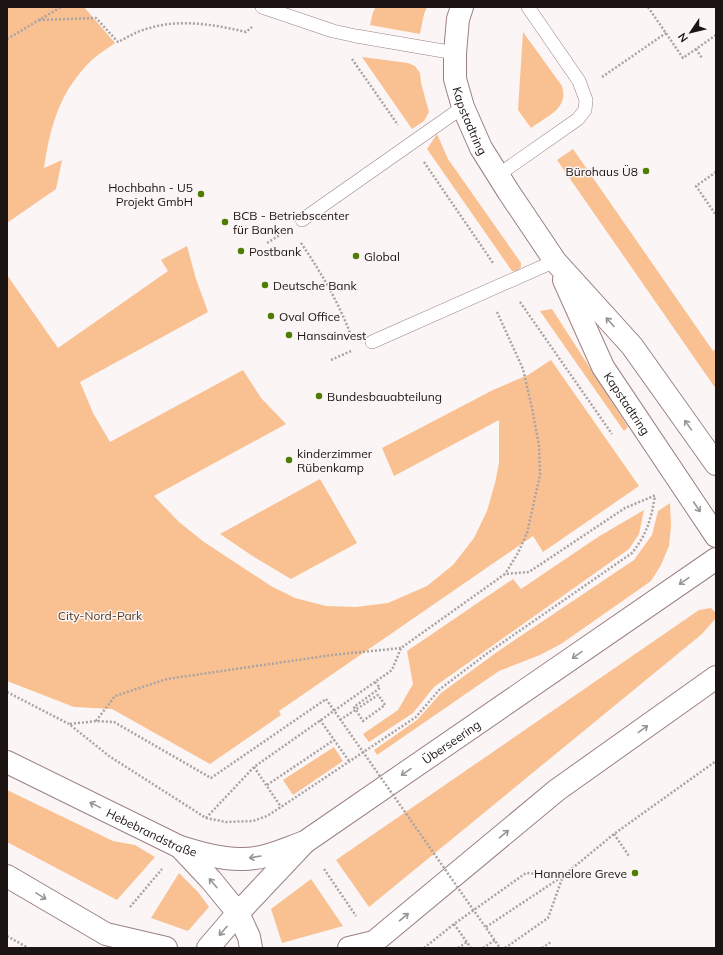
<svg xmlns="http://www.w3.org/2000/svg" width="723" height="955" font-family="Mulish,sans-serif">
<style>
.green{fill:#f9c192}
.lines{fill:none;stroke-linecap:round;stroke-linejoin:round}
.service-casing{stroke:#9b8182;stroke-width:14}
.minor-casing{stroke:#9b8182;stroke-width:24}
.tertiary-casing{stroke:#9b8182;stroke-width:24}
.primary-casing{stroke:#9b8182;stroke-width:24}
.path{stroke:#aaa3a3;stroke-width:2.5;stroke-dasharray:2 2;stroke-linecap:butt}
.service{stroke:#fff;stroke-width:13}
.minor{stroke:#fff;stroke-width:22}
.tertiary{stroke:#fff;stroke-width:22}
.primary{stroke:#fff;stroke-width:22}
.path-bridge{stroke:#aaa3a3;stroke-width:2.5;stroke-dasharray:2 2;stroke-linecap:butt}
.oneway{stroke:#999595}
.poi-dot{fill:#4f7c02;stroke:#fbf5f5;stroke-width:1.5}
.labels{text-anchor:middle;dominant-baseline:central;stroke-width:3;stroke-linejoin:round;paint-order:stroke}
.street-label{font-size:12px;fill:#1c1313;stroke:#fbf5f5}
.poi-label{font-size:12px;fill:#1c1313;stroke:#fbf5f5;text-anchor:start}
.park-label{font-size:12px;fill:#59391b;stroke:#fbf5f5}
</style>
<rect width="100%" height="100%" fill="#fbf5f5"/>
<g class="green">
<path d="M7,7H84L115,43C105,50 94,57 86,66C58,96 50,129 44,168L62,160L56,189L7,223Z"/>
<path d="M376,7H427L424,14L420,34L370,25L373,12Z"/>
<path d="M523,32L562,86C569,109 547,116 531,128L518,110Z"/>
<path d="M362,57L408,63L415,66L420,73L421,83L429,112L424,121L412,129Z"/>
<path d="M437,134L448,159L521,263V267L517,271H512L427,149Z"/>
<path d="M573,149L713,351L716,349V389L557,160Z"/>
<path d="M187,246L196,279L208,312L80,382L93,413L110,442L243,370L261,398L286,424L154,496L179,522L204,542L271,586L295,598L326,606L356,607L388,603L427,586L453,565L474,538L487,511L495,483L499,463V420L394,476L382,448L493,390L528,375L551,360L639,486L543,552L533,536L279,711L281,715L210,764L112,709L74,707L7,681V275L58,348L168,271L161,260Z"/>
<path d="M552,309L628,427L624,431L540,311Z"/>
<path d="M320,479L357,543L291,579L254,557L220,534Z"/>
<path d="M670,503L671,526L669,546L661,565L651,581L561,644L540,655L499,671L377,755L374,750L417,720L441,693L497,652L634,560L652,535L658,511Z"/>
<path d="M644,510L639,534L629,549L434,687L413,713L369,742L363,734L398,710L413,684L407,651L513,579L521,589L598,537Z"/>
<path d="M711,608L716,613V618L702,634L369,907L336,860L699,610Z"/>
<path d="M334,747L343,761L293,795L283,780Z"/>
<path d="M7,790L113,841L135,845L155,857L117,900L7,842Z"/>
<path d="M179,873L198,892L209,907L188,931L151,918Z"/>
<path d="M311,879L343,926L282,943L271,909Z"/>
</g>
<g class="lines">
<defs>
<g id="service">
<path d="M262,7L333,31L356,36L455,53"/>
<path d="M498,175L578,119L585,110L586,100L579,81L528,7"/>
<path d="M302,220L463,107"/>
<path d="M372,342L555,261"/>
</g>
<g id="minor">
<path id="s1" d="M462,7L458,19L455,53V79L463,107L481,148L508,191L555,261L632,346L716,464"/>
<path id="s2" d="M564,280L603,367L716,536"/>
</g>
<g id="tertiary">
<path d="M180,847L211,880L238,913L249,937L251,948"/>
<path d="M208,948L238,913L305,842"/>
</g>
<g id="primary">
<path id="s3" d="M7,762L180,847C200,853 220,859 240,859C263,860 285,849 305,842L716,559"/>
<path d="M7,876L106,934L166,948"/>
<path d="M349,948L374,942L557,790L716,677"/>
</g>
</defs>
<use href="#service" class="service-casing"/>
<use href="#minor" class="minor-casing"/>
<use href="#tertiary" class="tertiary-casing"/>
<use href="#primary" class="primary-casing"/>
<g class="path">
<path d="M648,7L683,58L716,35"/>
<path d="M39,20L96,18L118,42C126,38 134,33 143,30C177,18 212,24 246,32L252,27"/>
<path d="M7,39L61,7"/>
<path d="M696,49L702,58"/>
<path d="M352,59L398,125"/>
<path d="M602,77L666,33"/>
<path d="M424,162L493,263"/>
<path d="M716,172L696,186L716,215"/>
<path d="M267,243L283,233"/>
<path d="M301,243C320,271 338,301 350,333"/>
<path d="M520,302L612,434"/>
<path d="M497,312L523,369L532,408L539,446L540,475L527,533L518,553L505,574"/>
<path d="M331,360L351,351"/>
<path d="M375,682L380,688L354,707L363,721L385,705L381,699"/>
<path d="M7,692L69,724L109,756L206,818L226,822L253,821L267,816L281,807L416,717L440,689L489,652L632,553C647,534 651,519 655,496"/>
<path d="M320,720L349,761"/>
<path d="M96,721L115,696L167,679L332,655L401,648"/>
<path d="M70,724L96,721L114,722L211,778L326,699"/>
<path d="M254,767L281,807"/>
<path d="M267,785L334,740"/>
<path d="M206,818L254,767L392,670L401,648L505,574L529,572L625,508L656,495"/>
<path d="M614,834L629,856"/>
<path d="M324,869L356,916"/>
<path d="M130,907L162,869"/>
<path d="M454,924L471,948"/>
<path d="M486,927L563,876L614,834L716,761"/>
<path d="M7,936L28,948"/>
<path d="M424,948L454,924L526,873L562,876"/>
<path d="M458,948L467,942"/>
<path d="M483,948L495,940"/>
<path d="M505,948L548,918L563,876"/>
<path d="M542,948L551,942"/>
</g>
<use href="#service" class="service"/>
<use href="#minor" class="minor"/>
<use href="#tertiary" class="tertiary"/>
<use href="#primary" class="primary"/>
<g class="path-bridge">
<path d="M326,699L500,948"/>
<path d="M340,720L378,695L381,699"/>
</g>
</g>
<defs><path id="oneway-shaft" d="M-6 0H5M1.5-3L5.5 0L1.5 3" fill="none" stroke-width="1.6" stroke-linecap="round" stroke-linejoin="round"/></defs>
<g class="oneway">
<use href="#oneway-shaft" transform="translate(610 322) rotate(-132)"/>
<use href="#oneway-shaft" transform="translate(688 425) rotate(-125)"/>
<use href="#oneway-shaft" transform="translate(697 507) rotate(56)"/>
<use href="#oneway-shaft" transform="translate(684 581) rotate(145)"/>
<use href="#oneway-shaft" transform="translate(577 655) rotate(145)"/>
<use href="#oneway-shaft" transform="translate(643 729) rotate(-36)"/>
<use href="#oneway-shaft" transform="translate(406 772) rotate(145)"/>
<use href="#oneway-shaft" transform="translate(95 805) rotate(-154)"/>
<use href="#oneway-shaft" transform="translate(504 834) rotate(-40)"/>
<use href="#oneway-shaft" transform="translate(255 857) rotate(170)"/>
<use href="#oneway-shaft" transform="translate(213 883) rotate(-130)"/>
<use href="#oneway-shaft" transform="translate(41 896) rotate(31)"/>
<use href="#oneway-shaft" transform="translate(404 917) rotate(-40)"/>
<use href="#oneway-shaft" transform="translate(223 931) rotate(131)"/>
</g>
<g class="poi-dot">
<circle cx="646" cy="171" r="4"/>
<circle cx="201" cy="194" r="4"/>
<circle cx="225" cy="222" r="4"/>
<circle cx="241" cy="251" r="4"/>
<circle cx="356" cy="256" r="4"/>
<circle cx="265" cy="285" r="4"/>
<circle cx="271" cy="316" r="4"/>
<circle cx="289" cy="335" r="4"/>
<circle cx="319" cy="396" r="4"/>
<circle cx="289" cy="460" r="4"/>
<circle cx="635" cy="873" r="4"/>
</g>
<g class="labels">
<g class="street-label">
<text stroke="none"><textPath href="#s1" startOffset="117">Kapstadtring</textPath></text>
<text stroke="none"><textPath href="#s2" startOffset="139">Kapstadtring</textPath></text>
<text stroke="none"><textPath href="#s3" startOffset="499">Überseering</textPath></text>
<text stroke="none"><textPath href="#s3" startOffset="161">Hebebrandstraße</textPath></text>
</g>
<g class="poi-label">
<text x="638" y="171" text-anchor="end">Bürohaus Ü8</text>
<text x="193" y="187" text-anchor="end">Hochbahn - U5<tspan x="193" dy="14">Projekt GmbH</tspan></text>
<text x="233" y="215">BCB - Betriebscenter<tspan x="233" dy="14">für Banken</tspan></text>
<text x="249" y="251">Postbank</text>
<text x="364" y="256">Global</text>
<text x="273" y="285">Deutsche Bank</text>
<text x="279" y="316">Oval Office</text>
<text x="297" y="335">Hansainvest</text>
<text x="327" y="396">Bundesbauabteilung</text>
<text x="297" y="453">kinderzimmer<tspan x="297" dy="14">Rübenkamp</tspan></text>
<text x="627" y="873" text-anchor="end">Hannelore Greve</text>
</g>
<g class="park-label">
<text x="100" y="615">City-Nord-Park</text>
</g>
</g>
<rect width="723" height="955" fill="none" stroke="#1c1313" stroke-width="16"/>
<g transform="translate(691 32) rotate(235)" stroke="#fbf5f5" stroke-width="3" paint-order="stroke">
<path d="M0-3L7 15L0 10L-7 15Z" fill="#1c1313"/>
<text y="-6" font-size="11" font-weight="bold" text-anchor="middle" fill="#1c1313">N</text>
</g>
</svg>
